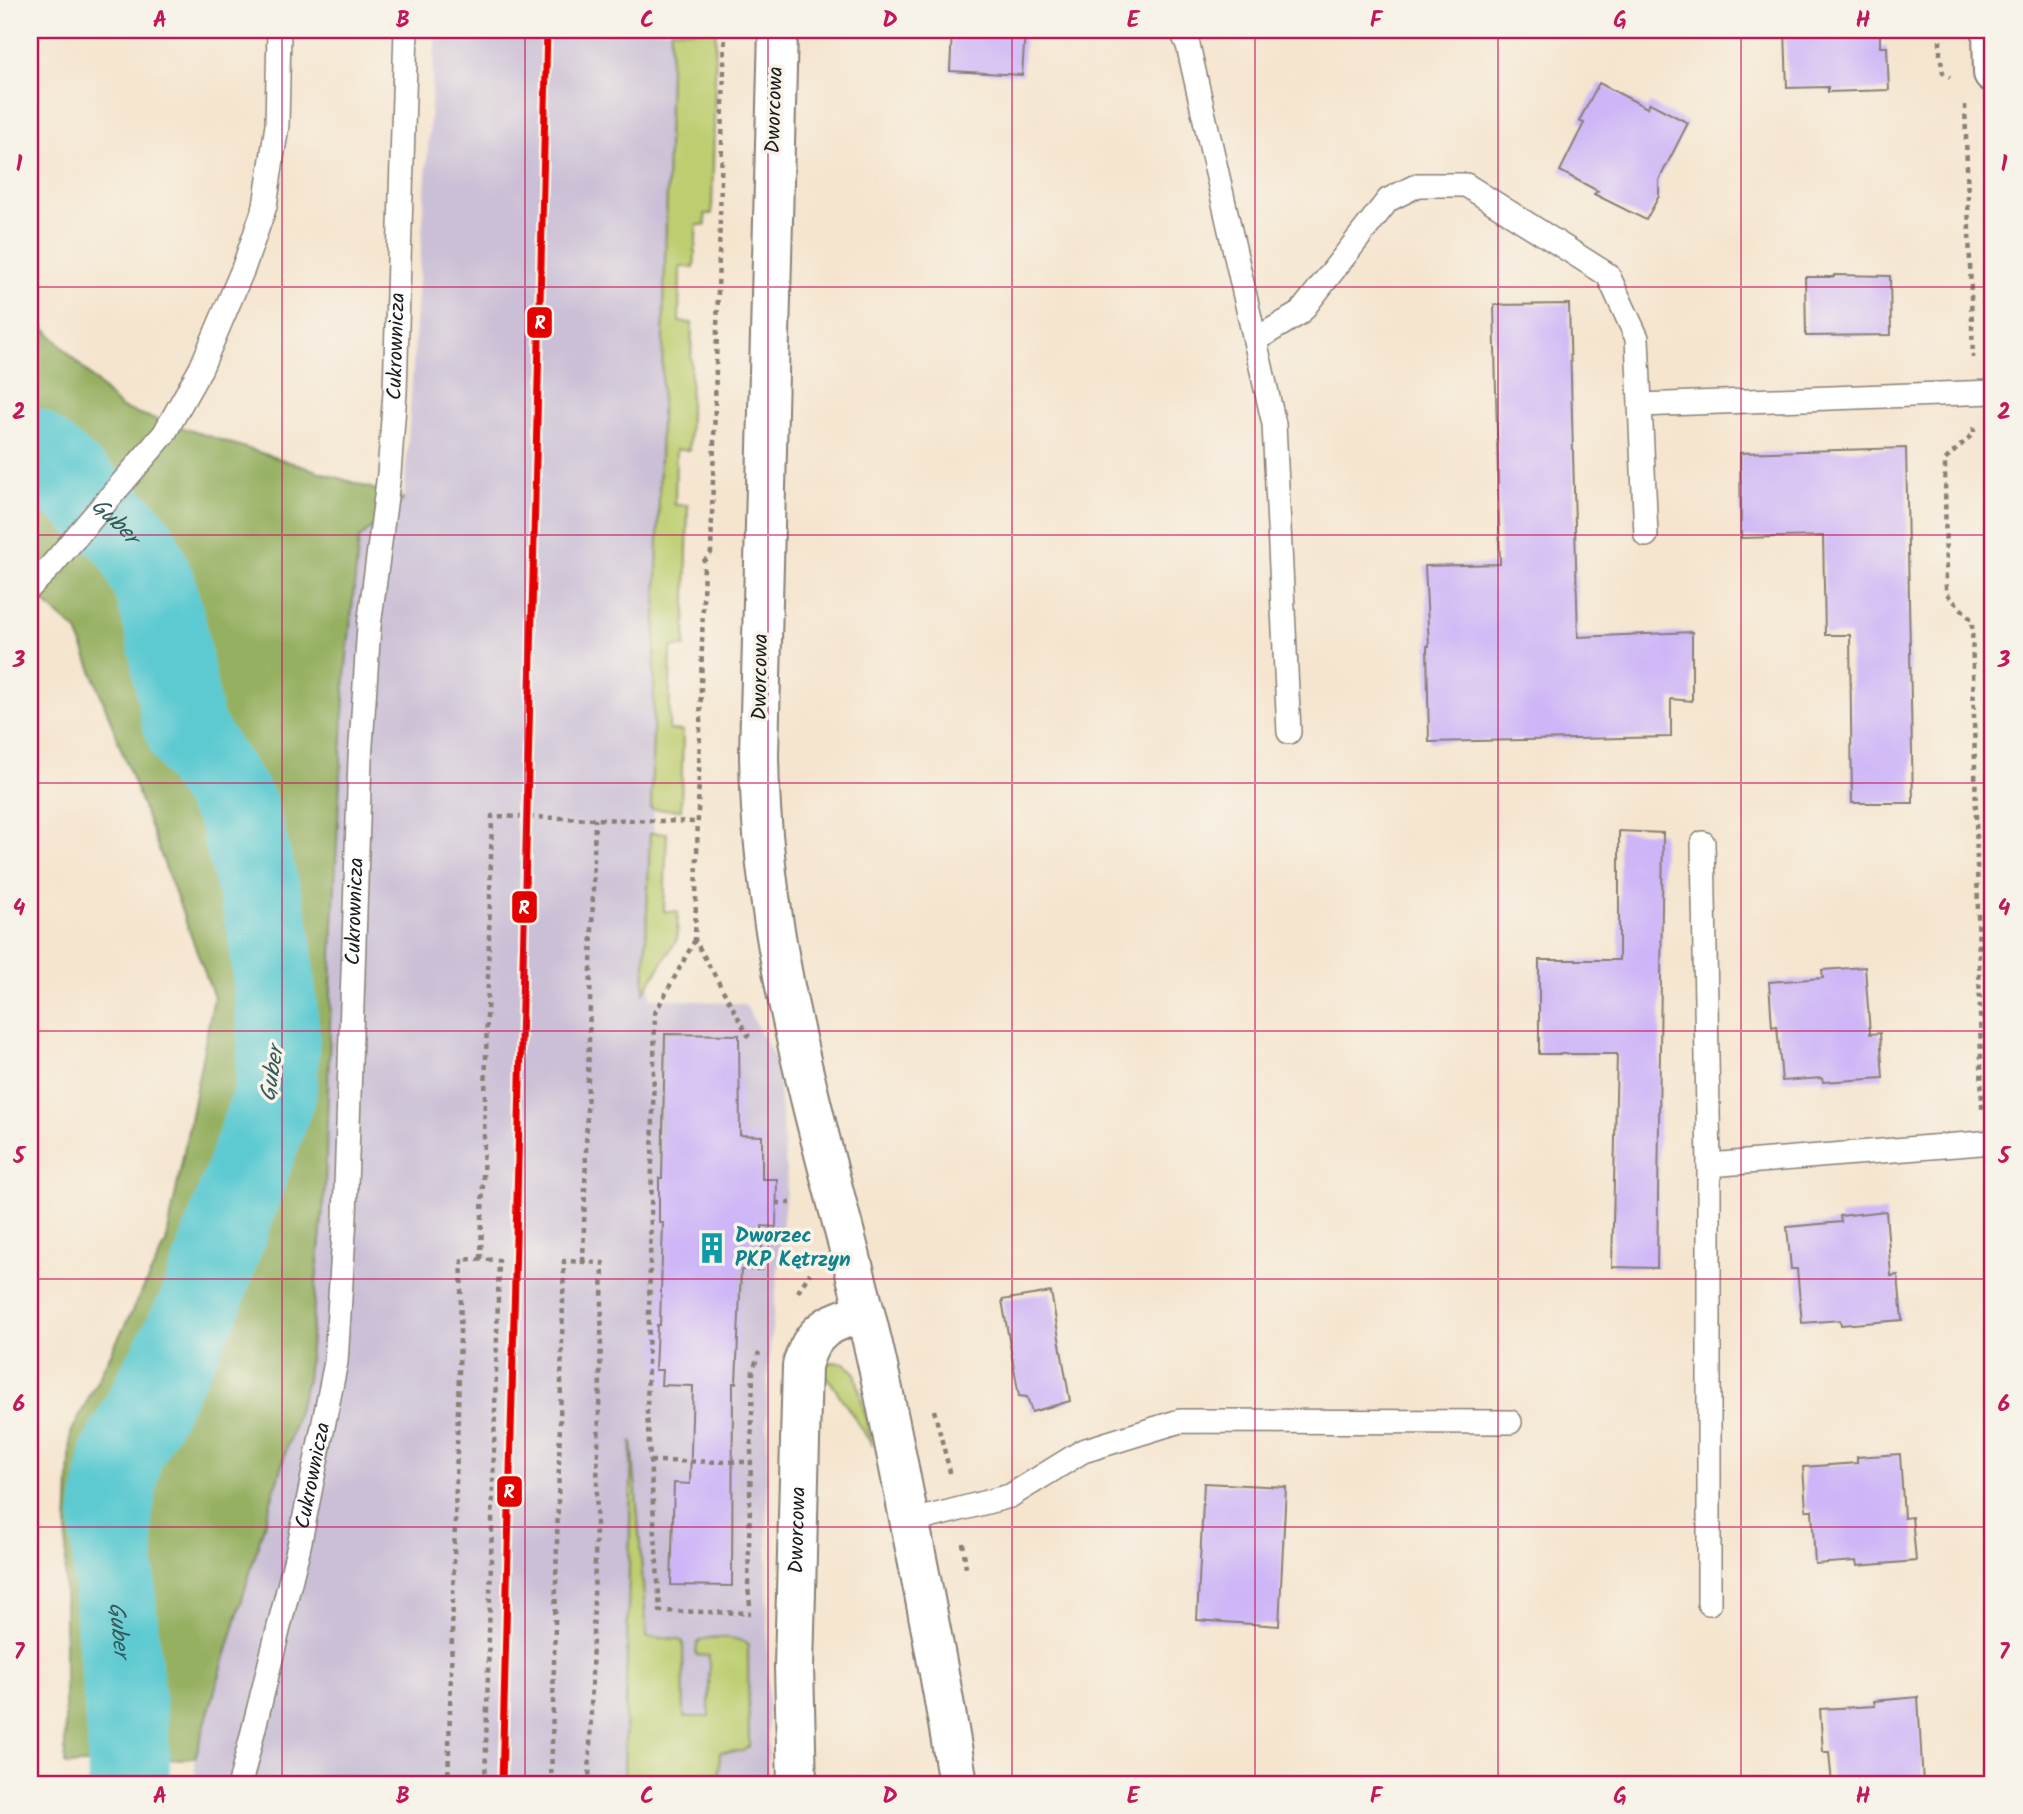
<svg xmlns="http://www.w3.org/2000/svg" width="2023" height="1814" font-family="Kalam,sans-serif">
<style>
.industrial{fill:#cabfd6}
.green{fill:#bdcd6f;stroke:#6c7446;stroke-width:2}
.forest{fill:#96b062;stroke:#59663f;stroke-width:2}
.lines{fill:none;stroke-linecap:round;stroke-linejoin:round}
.river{stroke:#5dcad1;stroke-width:82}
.building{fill:#cdb5f7}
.service-casing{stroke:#888076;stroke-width:26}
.minor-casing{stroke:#888076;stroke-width:42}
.tertiary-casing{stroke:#888076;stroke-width:42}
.path{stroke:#888076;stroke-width:4.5;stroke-dasharray:5 5;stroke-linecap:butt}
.service{stroke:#fff;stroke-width:23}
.minor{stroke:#fff;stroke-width:38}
.tertiary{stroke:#fff;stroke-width:38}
.rail-1-casing{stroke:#f7f3e8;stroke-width:12}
.rail-1{stroke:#e50000;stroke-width:7}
.grid{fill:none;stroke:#c2185b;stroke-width:2;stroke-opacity:0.55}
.labels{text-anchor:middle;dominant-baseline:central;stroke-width:7;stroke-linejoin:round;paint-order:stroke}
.street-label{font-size:21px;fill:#1c1c1c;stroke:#f7f3e8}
.culture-label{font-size:21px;font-weight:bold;fill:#0d838f;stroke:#f7f3e8;text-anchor:start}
.water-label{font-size:23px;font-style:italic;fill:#33595b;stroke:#f7f3e8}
.line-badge{stroke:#f7f3e8;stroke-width:2.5}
.badge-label{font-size:19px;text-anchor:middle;font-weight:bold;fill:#fff}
.neatline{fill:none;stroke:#c2185b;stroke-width:2.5}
.grid-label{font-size:23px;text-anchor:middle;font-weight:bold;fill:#c2185b}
</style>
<rect width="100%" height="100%" fill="#f7f3e8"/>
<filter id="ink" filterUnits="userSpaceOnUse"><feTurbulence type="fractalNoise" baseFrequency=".0143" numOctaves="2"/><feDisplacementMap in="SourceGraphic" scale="14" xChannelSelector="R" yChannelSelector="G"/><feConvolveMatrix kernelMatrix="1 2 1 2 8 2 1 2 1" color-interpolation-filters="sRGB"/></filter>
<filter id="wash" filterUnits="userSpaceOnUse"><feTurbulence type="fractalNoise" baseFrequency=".00686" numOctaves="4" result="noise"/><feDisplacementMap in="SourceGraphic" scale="28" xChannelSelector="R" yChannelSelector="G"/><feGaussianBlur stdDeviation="1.57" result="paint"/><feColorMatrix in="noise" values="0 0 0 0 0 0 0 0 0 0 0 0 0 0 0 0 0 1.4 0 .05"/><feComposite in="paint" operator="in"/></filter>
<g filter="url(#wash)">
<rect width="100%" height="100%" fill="#f5e5cf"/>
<path class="industrial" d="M436,30H671L650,998L745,1004L777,1063L787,1181L767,1379L768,1784H195V1758L307,1380L325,1188L333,925L347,651L359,539L404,499Z"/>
<g class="green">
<path d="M671,30H716L712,214H705L706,225H697L694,267H680L679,322L692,323L689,450H676L675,505H688L685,647H671L669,730L683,731L681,810L651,809Z"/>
<path d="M650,833H667L664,911L678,912L677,939L644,992Z"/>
<path d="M829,1362L844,1363L855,1372L873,1446L821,1367Z"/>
<path d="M632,1440L647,1637L678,1639L683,1642L684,1717H709V1656L696,1655L697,1643C707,1635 739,1636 748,1645L749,1746L743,1751L720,1752L719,1784H624Z"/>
</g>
<path class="forest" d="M30,313L121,408L404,499L359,539L345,677L333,925L325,1188L307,1380L195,1758L65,1765V1581L71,1433L166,1243L214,997L77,631L30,590Z"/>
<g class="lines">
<path class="river" id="s1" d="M30,448L57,470L125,531L138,548L155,587L165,624L182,719L189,737L237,809L269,929L279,1037L276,1090L199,1307L121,1455L111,1517L116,1612L128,1737L129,1784"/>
</g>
<g id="blocks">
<g class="building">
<path d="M952,30H1025L1022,75L950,71Z"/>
<path d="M1785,30H1880V47H1887L1889,90L1828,92V87L1787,88Z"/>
<path d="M1599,83L1647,108L1650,103L1688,123L1659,180V196L1646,220L1594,194L1598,191L1560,171L1584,123L1579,121Z"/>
<path d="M1834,275L1890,276L1891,335L1806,336L1805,277H1834Z"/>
<path d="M1569,304L1578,637L1692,632V701L1671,699V737L1429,742L1427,646H1429L1425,566L1500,564L1494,305Z"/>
<path d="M1906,448L1913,803H1852L1850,635H1825L1823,536L1741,538L1740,453Z"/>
<path d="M1619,831L1663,833L1657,1268L1612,1267L1617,1054H1539V960H1619Z"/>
<path d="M1865,967L1870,1034L1880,1033L1883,1078L1823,1082L1822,1078L1782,1081L1777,1026L1772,1027L1769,982L1823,978L1822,970Z"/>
<path d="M665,1034L739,1035L740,1135L762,1136V1179H777L776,1227L762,1226V1270H741L736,1383H733L732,1586L671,1585L674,1483L690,1484L693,1386L661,1385L662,1370H655L657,1325H660L663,1223H659V1178H662Z"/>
<path d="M1886,1211L1891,1276L1898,1275L1902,1320L1841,1325L1840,1320L1802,1323L1797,1269H1791L1787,1227L1841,1222L1840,1216Z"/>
<path d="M1051,1292L1070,1401L1032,1412L1027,1397L1019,1396L1002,1300Z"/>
<path d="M1900,1454L1904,1518L1912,1517L1916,1561L1857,1566L1856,1561L1815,1564L1812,1510H1806L1803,1467L1857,1463V1457Z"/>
<path d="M1204,1483L1286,1487L1279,1626L1197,1620Z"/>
<path d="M1918,1697L1923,1784H1832L1829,1752H1823L1820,1709L1875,1706L1874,1701Z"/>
</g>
</g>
</g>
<g filter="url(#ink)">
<use href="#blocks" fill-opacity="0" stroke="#888076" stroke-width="2"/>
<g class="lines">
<defs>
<g id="service">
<path d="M1181,30L1188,45L1274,424L1289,732"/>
<path d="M1255,340L1300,313L1388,200L1418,185H1466L1608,275L1637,338L1646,535"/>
<path d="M1640,405L1993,392"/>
<path d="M30,587L51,566L164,434L201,368L243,269L265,206L277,125L279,30"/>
<path d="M1703,843L1709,1165"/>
<path d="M910,1522L1010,1496L1083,1451L1180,1421L1510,1422"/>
<path d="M1709,1603V1165L1993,1142"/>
<path id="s2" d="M240,1784L299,1546L336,1362L345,1217L360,759L369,626L389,474L395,392L406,30"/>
</g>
<g id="minor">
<path d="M778,30L759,754C761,960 827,1151 874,1349C887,1405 898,1462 909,1519C927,1607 944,1695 958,1784"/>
<path id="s3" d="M797,1784L794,1667L802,1366C811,1330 831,1321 865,1313"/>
</g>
<path id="tertiary" d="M1992,30L1993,73"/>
</defs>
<use href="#service" class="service-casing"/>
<use href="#minor" class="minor-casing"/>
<use href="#tertiary" class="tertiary-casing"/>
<g class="path">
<path d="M725,30L711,553L704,561L695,940L749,1037"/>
<path d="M1940,30V54L1943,73L1950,77"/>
<path d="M1965,105L1973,358"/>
<path d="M1974,427V433L1945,460L1946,593L1972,620L1982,1109"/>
<path d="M695,940L655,1013L647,1413L660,1611L751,1613"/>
<path d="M1978,946L1993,945"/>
<path d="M1985,1177L1993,1268"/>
<path d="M776,1203H793"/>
<path d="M481,1259L492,816L697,822"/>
<path d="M583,1262L595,819"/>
<path d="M798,1292L810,1273"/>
<path d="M934,1410L951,1476"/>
<path d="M650,1461L751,1462"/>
<path d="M1993,1466V1481"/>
<path d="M963,1543L966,1569"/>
<path d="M750,1605L748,1587L753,1371L759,1352"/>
<path d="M448,1784L462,1259L499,1260L485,1784"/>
<path d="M551,1784L564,1261L603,1263L589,1784"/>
</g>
<use href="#service" class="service"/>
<use href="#minor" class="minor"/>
<use href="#tertiary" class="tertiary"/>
<defs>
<path id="rail-1" d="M502,1784L547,30"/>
</defs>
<use href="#rail-1" class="rail-1-casing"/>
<use href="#rail-1" class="rail-1"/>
</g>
</g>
<path class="grid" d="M282,30V1784M525,30V1784M768,30V1784M1012,30V1784M1255,30V1784M1498,30V1784M1741,30V1784M30,287H1993M30,535H1993M30,783H1993M30,1031H1993M30,1279H1993M30,1527H1993"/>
<defs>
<symbol id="building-bare" viewBox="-9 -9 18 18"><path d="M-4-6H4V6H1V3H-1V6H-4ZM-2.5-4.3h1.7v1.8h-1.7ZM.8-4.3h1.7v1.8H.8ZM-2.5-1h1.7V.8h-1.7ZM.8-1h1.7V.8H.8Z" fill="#0f9aa8" stroke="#f7f3e8" stroke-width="2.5" paint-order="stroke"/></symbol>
</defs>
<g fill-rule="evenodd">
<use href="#building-bare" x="690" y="1226" width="44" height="44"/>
</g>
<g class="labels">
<g class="street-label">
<text transform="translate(775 110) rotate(-88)">Dworcowa</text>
<text stroke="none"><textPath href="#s2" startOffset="1451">Cukrownicza</textPath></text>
<text transform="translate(761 677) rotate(-89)">Dworcowa</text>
<text stroke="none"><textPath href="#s2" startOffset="884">Cukrownicza</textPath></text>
<text stroke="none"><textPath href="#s2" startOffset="317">Cukrownicza</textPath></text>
<text stroke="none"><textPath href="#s3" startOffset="254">Dworcowa</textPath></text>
</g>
<g class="culture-label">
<text x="735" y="1236">Dworzec<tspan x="735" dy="24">PKP Kętrzyn</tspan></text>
</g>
<g class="water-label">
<text stroke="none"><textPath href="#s1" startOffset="112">Guber</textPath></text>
<text transform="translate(273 1074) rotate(-81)">Guber</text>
<text stroke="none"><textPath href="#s1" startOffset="1290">Guber</textPath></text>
</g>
</g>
<g class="line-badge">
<rect x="526" y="306" width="27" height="33" rx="7" fill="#e50000"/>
<rect x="511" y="890" width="27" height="34" rx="7" fill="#e50000"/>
<rect x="496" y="1475" width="27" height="33" rx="7" fill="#e50000"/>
</g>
<g class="badge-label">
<text x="540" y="329">R</text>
<text x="524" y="914">R</text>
<text x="509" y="1498">R</text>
</g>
<rect width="2023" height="1814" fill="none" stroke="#f7f3e8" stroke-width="77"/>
<rect x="38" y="38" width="1946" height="1738" class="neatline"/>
<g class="grid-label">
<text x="160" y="27">A</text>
<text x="403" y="27">B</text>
<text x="647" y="27">C</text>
<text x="890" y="27">D</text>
<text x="1133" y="27">E</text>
<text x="1376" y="27">F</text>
<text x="1620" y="27">G</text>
<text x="1863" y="27">H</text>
<text x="19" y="171">1</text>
<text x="2004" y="171">1</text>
<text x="19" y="419">2</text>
<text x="2004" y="419">2</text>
<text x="19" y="667">3</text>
<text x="2004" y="667">3</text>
<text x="19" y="915">4</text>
<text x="2004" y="915">4</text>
<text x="19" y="1163">5</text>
<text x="2004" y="1163">5</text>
<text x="19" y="1411">6</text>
<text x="2004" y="1411">6</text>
<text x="19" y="1659">7</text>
<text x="2004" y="1659">7</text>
<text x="160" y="1803">A</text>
<text x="403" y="1803">B</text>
<text x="647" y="1803">C</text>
<text x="890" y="1803">D</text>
<text x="1133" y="1803">E</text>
<text x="1376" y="1803">F</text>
<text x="1620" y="1803">G</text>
<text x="1863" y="1803">H</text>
</g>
</svg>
